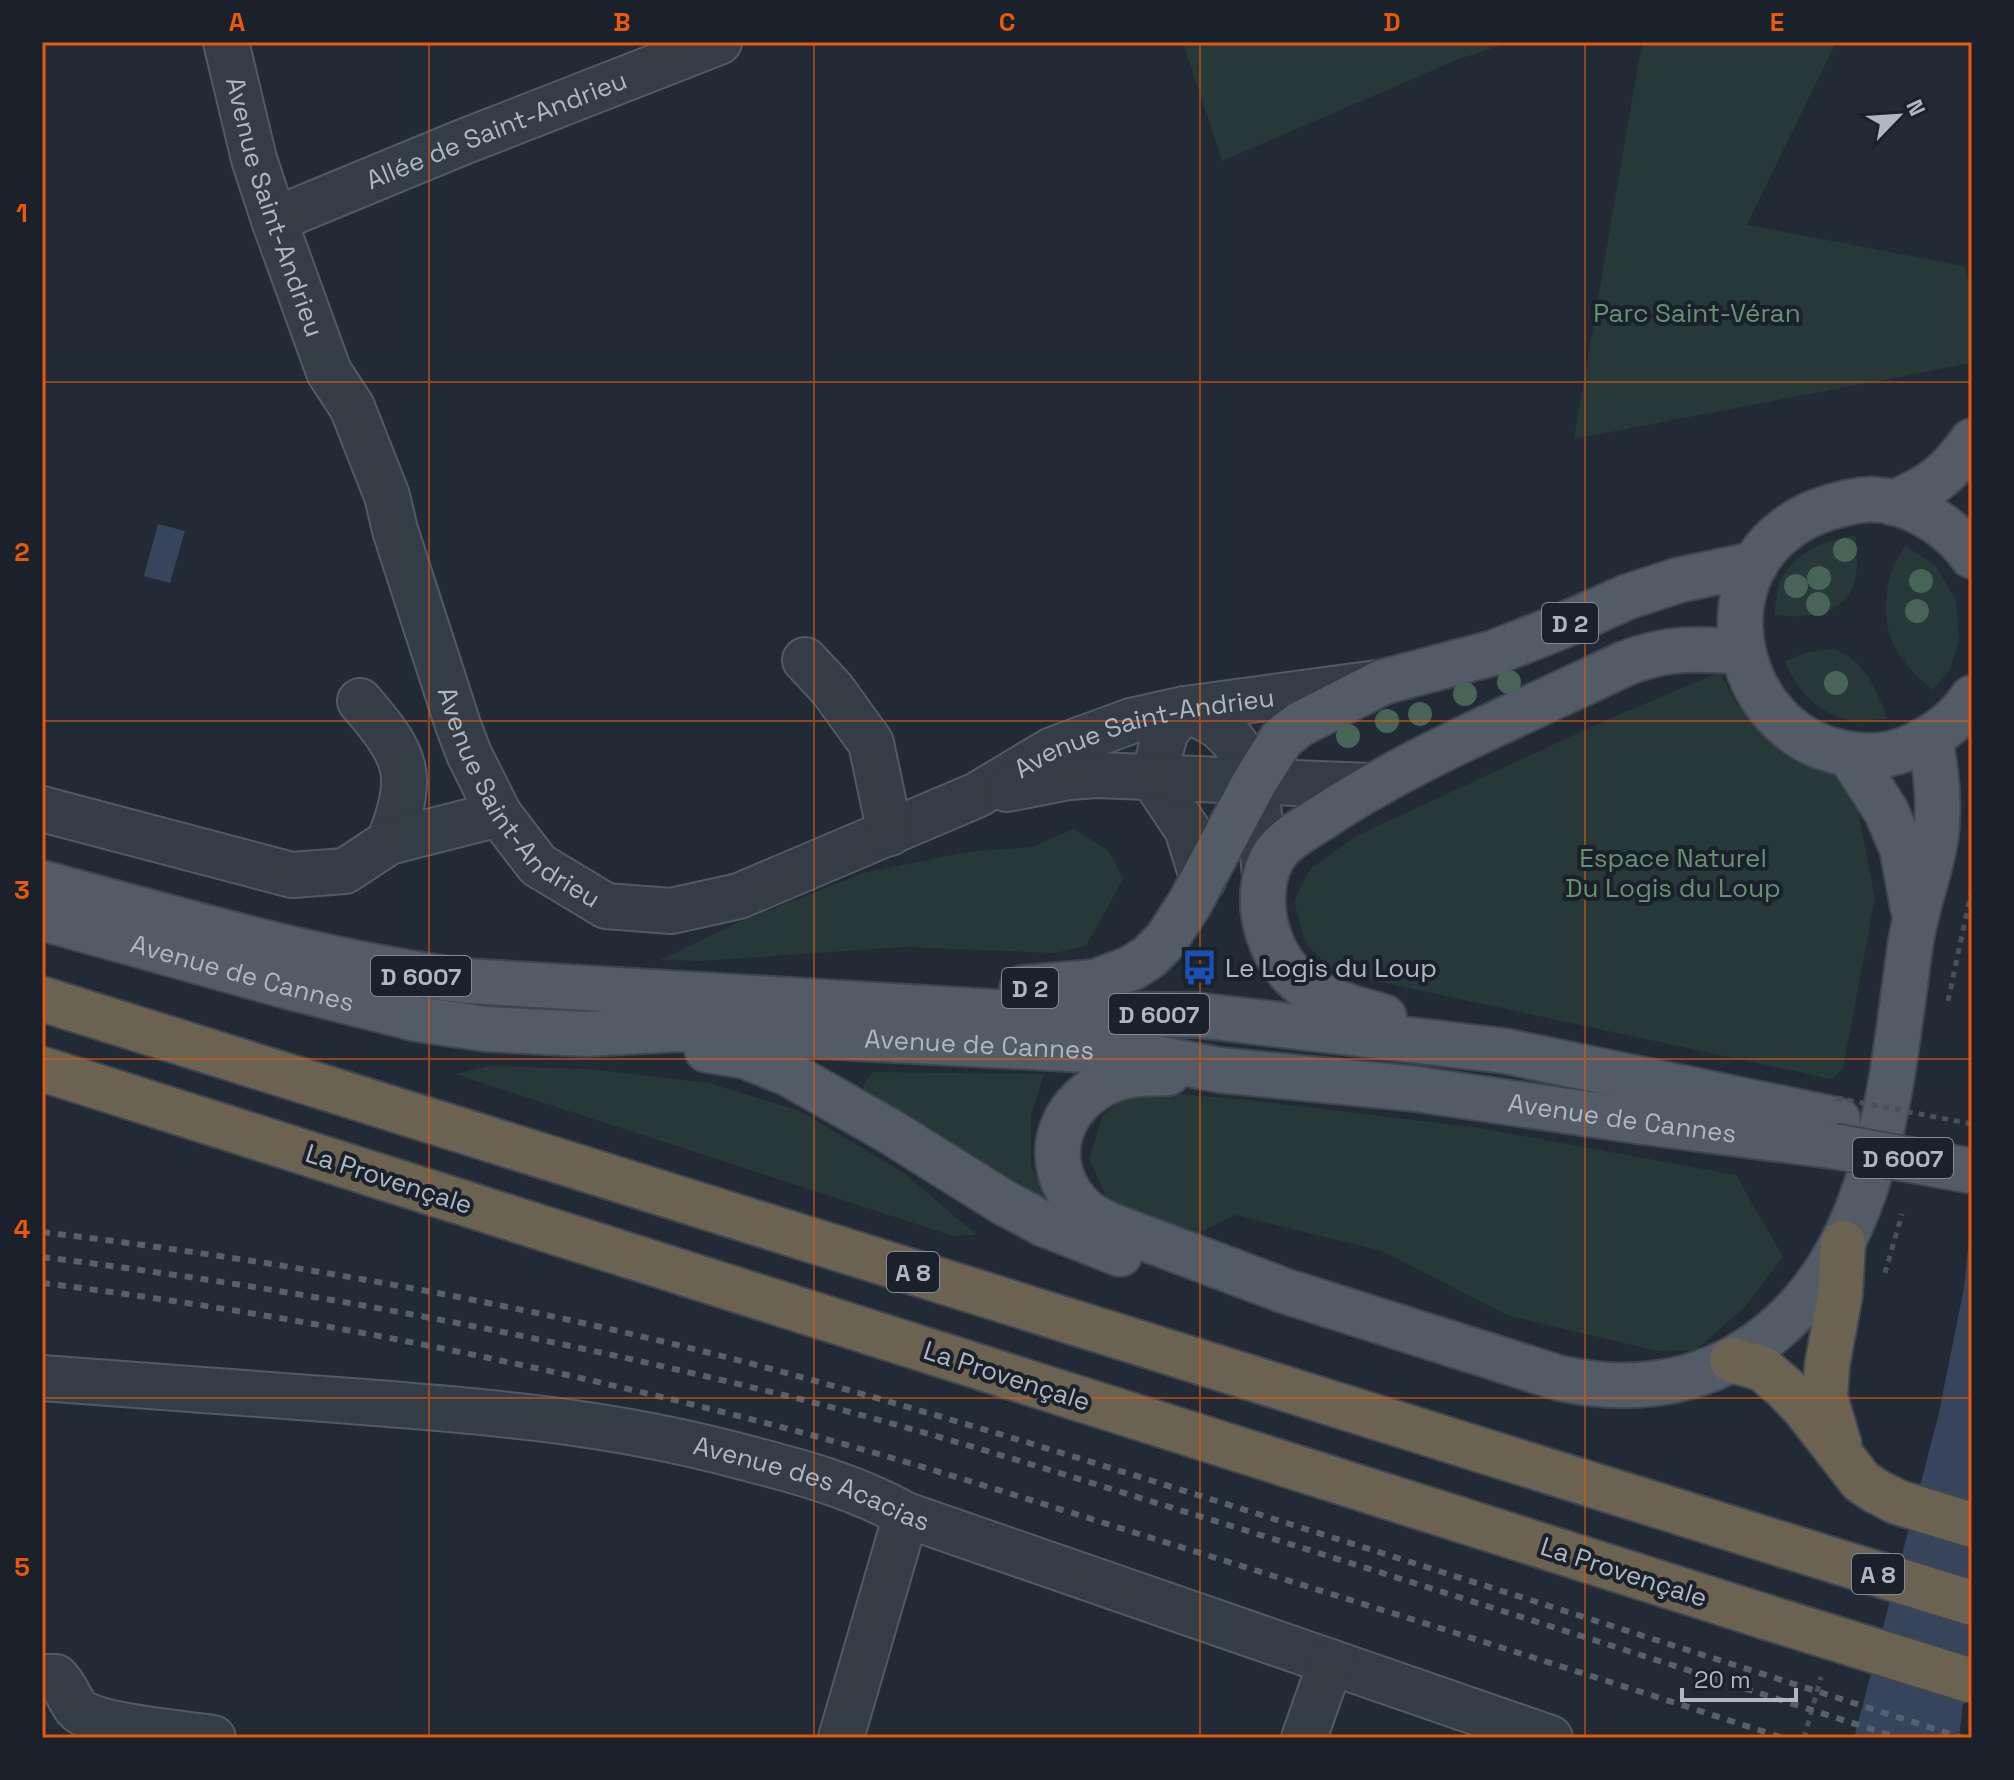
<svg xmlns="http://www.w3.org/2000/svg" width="2014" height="1780" font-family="'Space Grotesk',sans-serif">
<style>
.green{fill:#263838}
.water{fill:#36455c}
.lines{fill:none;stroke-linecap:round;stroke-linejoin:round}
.minor-casing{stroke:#525964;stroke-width:48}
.major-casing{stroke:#3e4550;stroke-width:48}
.highway-casing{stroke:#3f4650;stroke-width:48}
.path{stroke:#435356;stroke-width:5;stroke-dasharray:6 6;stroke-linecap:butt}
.minor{stroke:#343c46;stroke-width:44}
.major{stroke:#525b66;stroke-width:44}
.highway{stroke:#6b6252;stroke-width:44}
.rail{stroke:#57606d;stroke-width:6;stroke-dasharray:8 8;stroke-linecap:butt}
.major-bridge-casing{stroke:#3e4550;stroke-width:48;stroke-linecap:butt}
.highway-bridge-casing{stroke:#3f4650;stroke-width:48;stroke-linecap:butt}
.path-bridge{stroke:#435356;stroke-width:5;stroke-dasharray:6 6;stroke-linecap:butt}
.major-bridge{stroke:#525b66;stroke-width:44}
.highway-bridge{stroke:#6b6252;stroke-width:44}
.tree{fill:#486357}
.grid{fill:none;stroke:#e8590c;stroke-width:2;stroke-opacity:0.55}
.labels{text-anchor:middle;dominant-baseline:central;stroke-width:8;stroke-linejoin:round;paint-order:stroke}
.shield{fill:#1a212a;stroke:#828995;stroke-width:2}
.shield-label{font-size:24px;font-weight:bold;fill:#afb6c3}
.street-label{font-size:26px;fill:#afb6c3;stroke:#1a212a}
.park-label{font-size:26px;fill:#689172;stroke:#1a212a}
.poi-label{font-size:26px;fill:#afb6c3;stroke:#1a212a;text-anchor:start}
.neatline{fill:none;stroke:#e8590c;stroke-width:3}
.grid-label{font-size:26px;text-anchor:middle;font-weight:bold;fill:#e8590c}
</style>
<rect width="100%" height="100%" fill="#212a35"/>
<g class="green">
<path d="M1183,42H1512L1459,59L1222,161Z"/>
<path d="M1642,42H1836L1747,225L1964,266L1972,285V363L1574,439Z"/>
<path d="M1856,536C1856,552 1859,573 1853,587C1840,618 1801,618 1774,615C1776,605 1776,591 1780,582C1793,553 1827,538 1856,536Z"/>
<path d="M1906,546L1935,565L1956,600L1959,641L1950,670L1933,690C1899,662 1881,637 1887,592C1889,574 1895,559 1906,546Z"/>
<path d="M1834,649C1864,660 1878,690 1887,719C1875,719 1860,722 1848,720C1818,713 1795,689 1785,661L1808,652Z"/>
<path d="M1720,672L1737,705L1788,749L1852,780L1875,898L1843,1069L1831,1079L1334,972L1305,943L1294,901L1310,869L1356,836L1613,717Z"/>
<path d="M1074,829L1109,851L1123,879L1086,946L1055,953L904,947L701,961L660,960L739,922L863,873L966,852L1032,847Z"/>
<path d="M490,1066L589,1069L709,1083L800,1111L904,1173L977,1235L953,1236L455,1074Z"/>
<path d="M873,1072L1044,1074L1031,1116V1166L1047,1200L1021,1205L873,1107L863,1086Z"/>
<path d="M1135,1090L1246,1100L1480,1128L1736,1175L1783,1257L1746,1306L1696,1350L1658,1351L1509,1316L1382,1251L1235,1215L1191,1237L1110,1205L1089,1159L1103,1115Z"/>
</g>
<g class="water">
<path d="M158,524L185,531L170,583L144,576Z"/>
<path d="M1972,1207V1626L1959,1738H1854L1938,1417L1964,1288Z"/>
</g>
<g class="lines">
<defs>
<g id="minor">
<path id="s1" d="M226,42L254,159L274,220L329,372L352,407L387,496L395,530L458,725L469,754L499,814L538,865L606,906L671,911L739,896L977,795L1052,750L1131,721L1185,709L1377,683"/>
<path id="s2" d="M274,220L463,142L719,42"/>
<path d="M805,660L832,689L871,743L890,833"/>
<path d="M360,701C407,756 416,773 389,842"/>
<path d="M1185,709C1196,715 1209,719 1219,727C1262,761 1259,824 1265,874"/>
<path d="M1185,709L1166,731L1153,778L1187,829L1203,880"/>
<path d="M1007,789L1069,777L1097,775L1371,786"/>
<path d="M42,809L292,875L345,871L389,842L499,814"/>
<path id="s3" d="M42,1378C145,1386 248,1393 351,1401C482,1411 607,1421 735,1455C794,1470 852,1485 906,1515L1550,1738"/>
<path d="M42,1677H56C66,1687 69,1699 77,1709C91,1726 188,1734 213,1738"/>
<path d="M841,1738L906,1515"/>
<path d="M1304,1738L1331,1662"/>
</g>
<g id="major">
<path d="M1894,503C1932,486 1947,476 1972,441"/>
<path d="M1972,556C1947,521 1896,491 1851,502C1827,507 1805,514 1785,530C1704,592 1740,727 1835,751C1858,757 1883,758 1906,749C1933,738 1956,723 1972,698"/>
<path d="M1850,755L1886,811L1902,848L1913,908"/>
<path d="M42,883C183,921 322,963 466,981L1029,1014L1197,1015L1505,1051L1838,1120"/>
<path id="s4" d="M42,918L286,986L417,1019L486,1029L586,1034L680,1029L1126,1052L1219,1070L1416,1089L1637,1121L1831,1146"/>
<path d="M1022,988L1095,982L1132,968L1149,957L1166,940L1190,903L1254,783L1282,738L1300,724L1383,682L1493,653L1562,626L1627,597L1679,580L1756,564"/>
<path d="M1384,1017C1331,1002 1286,991 1268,933C1260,908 1260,873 1277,851C1289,836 1310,826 1326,815C1418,755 1524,712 1624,664C1666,647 1697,648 1742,652"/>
<path d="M707,1050L745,1056L789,1074L891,1132L1003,1202L1044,1224L1120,1254"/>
<path d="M1168,1073C1154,1074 1138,1073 1125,1076C1060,1092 1033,1163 1085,1211C1091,1216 1100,1220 1107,1224L1285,1291L1559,1378C1623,1392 1688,1387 1745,1352C1880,1268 1890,1089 1910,947C1915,911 1927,882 1934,847C1941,812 1937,774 1930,739"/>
</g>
<g id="highway">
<path d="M42,999L1784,1545"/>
<path d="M42,1069L1763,1616"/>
<path d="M1732,1360L1763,1369L1784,1387L1805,1409L1861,1481L1874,1490L1897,1502L1972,1525"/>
<path d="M1839,1444L1825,1397L1827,1366L1840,1295L1843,1243"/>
</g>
</defs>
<use href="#minor" class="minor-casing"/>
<use href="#major" class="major-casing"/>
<use href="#highway" class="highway-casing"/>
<g class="path">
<path d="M1948,1001L1972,888"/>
<path d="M1885,1273L1902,1214"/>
<path d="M1804,1738L1821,1677"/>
</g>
<use href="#minor" class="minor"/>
<use href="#major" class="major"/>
<use href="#highway" class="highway"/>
<g class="rail">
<path d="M42,1232C290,1262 537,1306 779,1371C946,1416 1112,1468 1277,1520C1506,1592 1735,1665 1963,1738"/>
<path d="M42,1257C285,1287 525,1332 763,1390C910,1425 1055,1472 1199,1516C1433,1588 1666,1663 1899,1738"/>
<path d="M42,1283C285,1313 525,1361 762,1422C905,1459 1046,1505 1187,1549C1386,1611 1585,1673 1783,1738"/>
</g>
<defs>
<path id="major-bridge" d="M1833,1146L1972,1171"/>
<g id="highway-bridge">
<path d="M1784,1545L1972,1603"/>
<path d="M1763,1616L1972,1681"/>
</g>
</defs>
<use href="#major-bridge" class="major-bridge-casing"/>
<use href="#highway-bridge" class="highway-bridge-casing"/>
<path class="path-bridge" d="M1836,1098L1972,1124"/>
<use href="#major-bridge" class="major-bridge"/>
<use href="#highway-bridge" class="highway-bridge"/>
</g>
<g class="tree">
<circle cx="1845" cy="550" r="12"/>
<circle cx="1819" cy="578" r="12"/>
<circle cx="1921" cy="581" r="12"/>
<circle cx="1796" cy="586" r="12"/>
<circle cx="1818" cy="604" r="12"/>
<circle cx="1917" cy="611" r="12"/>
<circle cx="1509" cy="682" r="12"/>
<circle cx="1836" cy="683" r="12"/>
<circle cx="1465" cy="694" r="12"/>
<circle cx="1420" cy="714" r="12"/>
<circle cx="1387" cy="721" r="12"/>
<circle cx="1348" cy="736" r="12"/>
</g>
<path class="grid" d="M429,42V1738M814,42V1738M1200,42V1738M1585,42V1738M42,382H1972M42,721H1972M42,1059H1972M42,1398H1972"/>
<defs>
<symbol id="bus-bare" viewBox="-9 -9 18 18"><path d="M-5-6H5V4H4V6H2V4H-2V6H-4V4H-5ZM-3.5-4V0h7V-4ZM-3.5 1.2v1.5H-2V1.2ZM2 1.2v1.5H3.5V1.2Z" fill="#1a4fb4" stroke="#1a212a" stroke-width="2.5" paint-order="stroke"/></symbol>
</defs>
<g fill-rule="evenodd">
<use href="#bus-bare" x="1174" y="942" width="51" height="51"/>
</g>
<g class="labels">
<g class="shield">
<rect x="1542" y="603" width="56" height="40" rx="6"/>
<rect x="371" y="956" width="100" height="40" rx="6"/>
<rect x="1002" y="968" width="56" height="40" rx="6"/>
<rect x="1109" y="994" width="100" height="40" rx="6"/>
<rect x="1853" y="1138" width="100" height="40" rx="6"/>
<rect x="887" y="1252" width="52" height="40" rx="6"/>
<rect x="1852" y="1554" width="52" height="40" rx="6"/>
</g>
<g class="shield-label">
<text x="1570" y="623">D 2</text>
<text x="421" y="976">D 6007</text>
<text x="1030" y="988">D 2</text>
<text x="1159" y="1014">D 6007</text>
<text x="1903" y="1158">D 6007</text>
<text x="913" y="1272">A 8</text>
<text x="1878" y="1574">A 8</text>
</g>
<g class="street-label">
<text stroke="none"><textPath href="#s2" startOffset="240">Allée de Saint-Andrieu</textPath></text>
<text stroke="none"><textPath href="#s1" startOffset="172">Avenue Saint-Andrieu</textPath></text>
<text stroke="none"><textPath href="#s1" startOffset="1540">Avenue Saint-Andrieu</textPath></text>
<text stroke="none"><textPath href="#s1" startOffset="820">Avenue Saint-Andrieu</textPath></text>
<text stroke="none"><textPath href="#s4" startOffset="208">Avenue de Cannes</textPath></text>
<text stroke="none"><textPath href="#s4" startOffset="952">Avenue de Cannes</textPath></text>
<text stroke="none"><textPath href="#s4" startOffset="1600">Avenue de Cannes</textPath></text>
<text transform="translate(389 1179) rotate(18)">La Provençale</text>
<text transform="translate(1007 1376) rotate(18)">La Provençale</text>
<text stroke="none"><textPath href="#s3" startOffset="780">Avenue des Acacias</textPath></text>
<text transform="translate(1624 1572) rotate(18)">La Provençale</text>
</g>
<g class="park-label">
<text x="1697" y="313">Parc Saint-Véran</text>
<text x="1673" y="858">Espace Naturel<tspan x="1673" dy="30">Du Logis du Loup</tspan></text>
</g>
<g class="poi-label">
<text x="1225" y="968">Le Logis du Loup</text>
</g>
</g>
<rect width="2014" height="1780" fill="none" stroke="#1a212a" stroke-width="88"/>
<g transform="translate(1898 116) rotate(65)" stroke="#1a212a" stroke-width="6" paint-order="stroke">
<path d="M0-6L14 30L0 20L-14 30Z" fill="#afb6c3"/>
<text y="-12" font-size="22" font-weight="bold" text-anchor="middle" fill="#afb6c3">N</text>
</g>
<path d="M1682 1688v12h114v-12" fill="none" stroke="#afb6c3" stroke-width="4"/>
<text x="1694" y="1688" font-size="24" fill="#afb6c3" stroke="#1a212a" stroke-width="6" paint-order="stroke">20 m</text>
<rect x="44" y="44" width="1926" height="1692" class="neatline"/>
<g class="grid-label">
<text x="237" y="31">A</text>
<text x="622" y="31">B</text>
<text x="1007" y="31">C</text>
<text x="1392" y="31">D</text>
<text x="1777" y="31">E</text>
<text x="22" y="222">1</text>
<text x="22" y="561">2</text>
<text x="22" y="899">3</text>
<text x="22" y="1238">4</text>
<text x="22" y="1576">5</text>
</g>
</svg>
